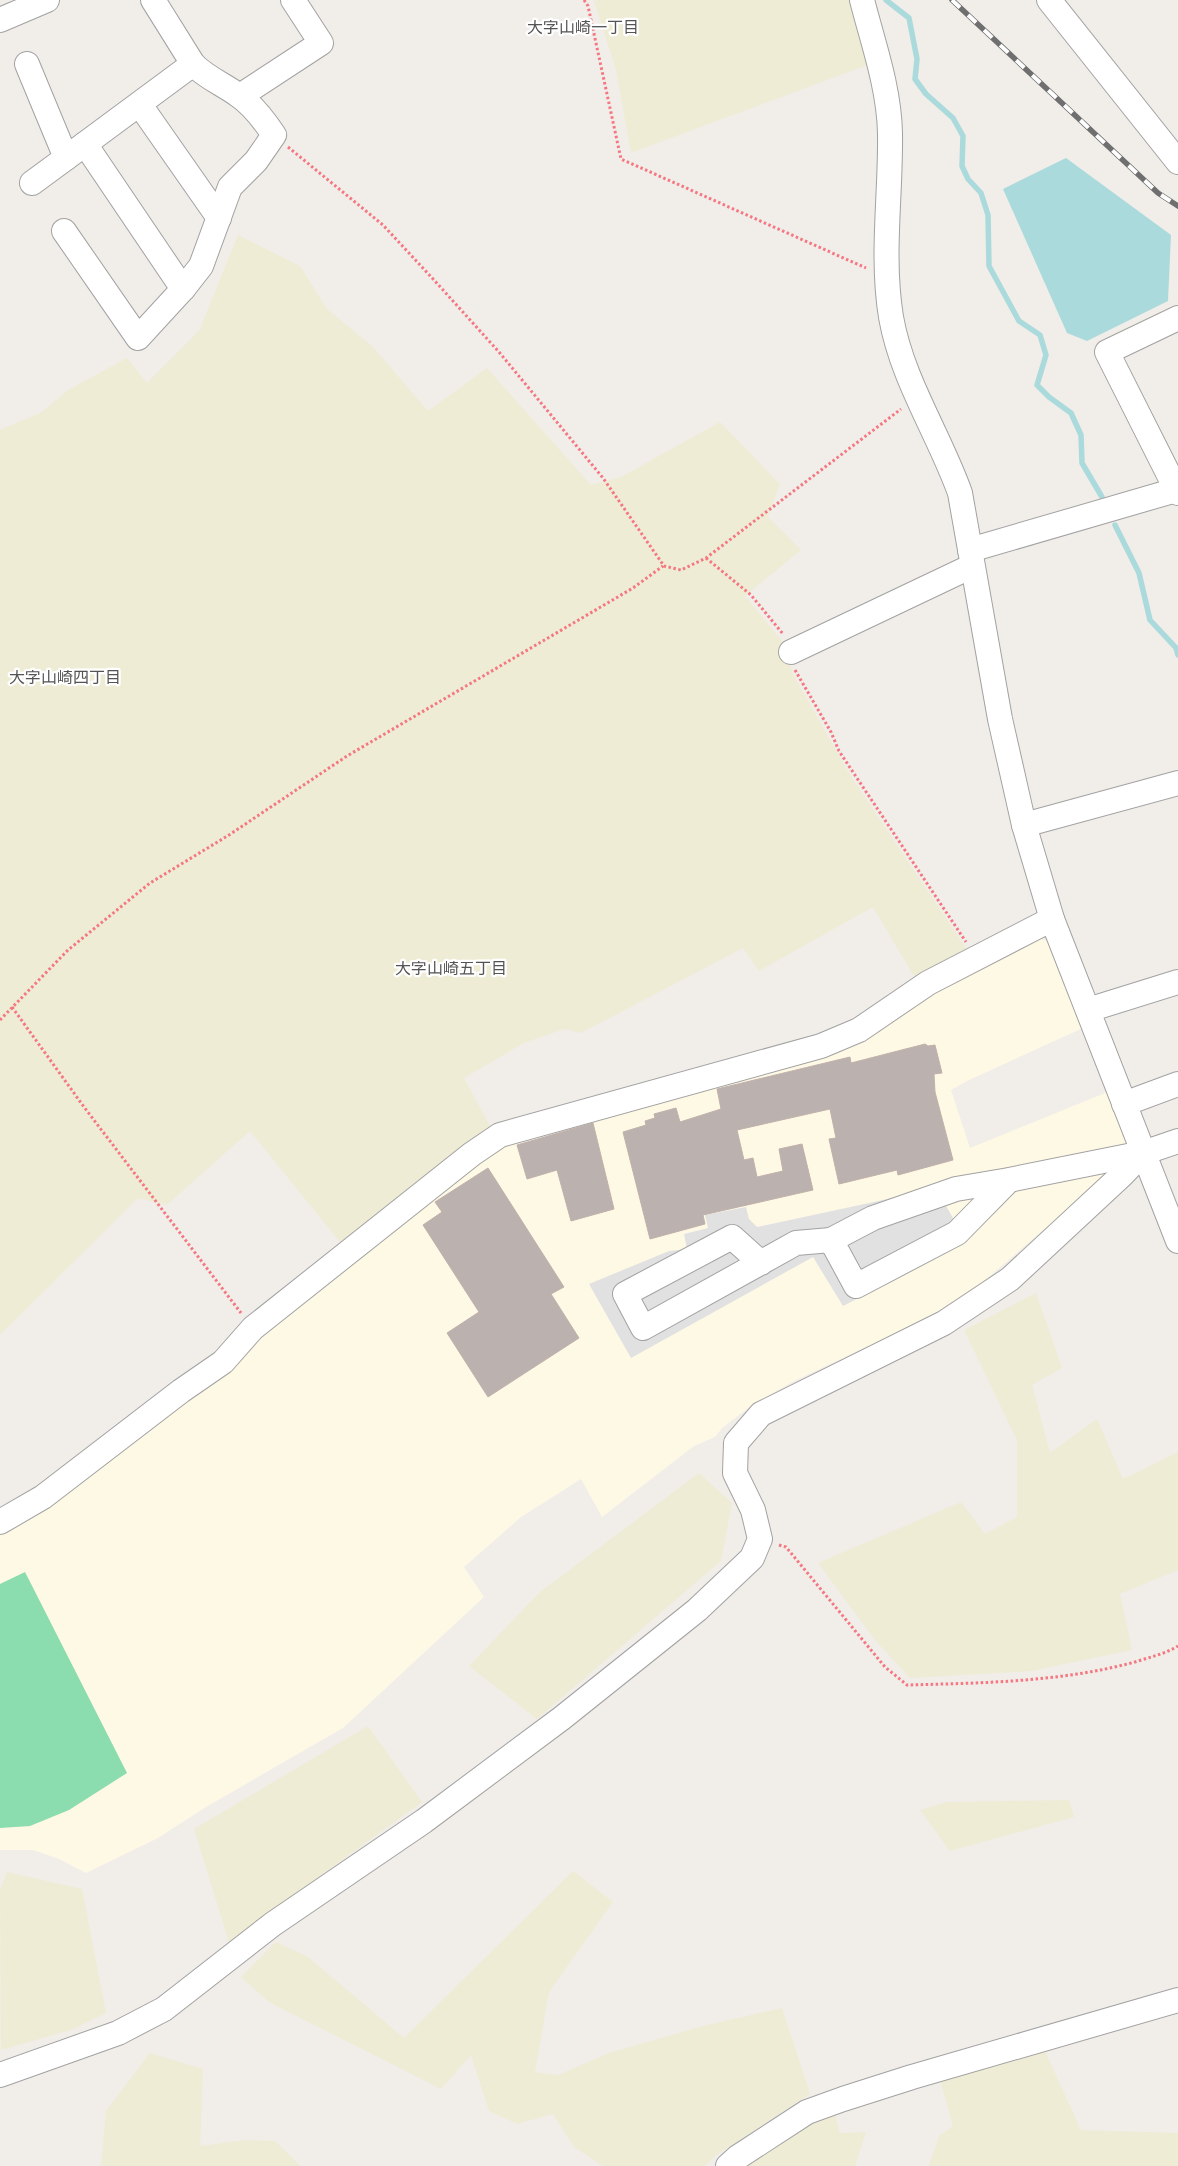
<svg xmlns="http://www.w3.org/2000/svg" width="1178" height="2166" font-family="Raleway,'Noto Sans JP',sans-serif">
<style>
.education{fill:#fef9e5}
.farmland{fill:#eeecd5}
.pitch{fill:#8bdcae}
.parking{fill:#e1e1e1}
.water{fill:#abdadc}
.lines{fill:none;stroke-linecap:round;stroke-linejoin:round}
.stream{stroke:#abdadc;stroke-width:5.5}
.building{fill:#bbb1ae;stroke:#c2b1ab}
.minor-casing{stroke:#a2a2a2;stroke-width:26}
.path{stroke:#f47781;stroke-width:3;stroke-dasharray:2.5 2.5;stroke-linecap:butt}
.minor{stroke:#fff;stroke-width:24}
.rail-casing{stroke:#6f6f6f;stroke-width:5.5}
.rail{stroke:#fff;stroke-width:4;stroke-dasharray:11;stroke-linecap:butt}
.labels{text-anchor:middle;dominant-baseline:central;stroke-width:4.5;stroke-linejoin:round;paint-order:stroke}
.neighbourhood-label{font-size:16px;fill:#545454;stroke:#fff}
</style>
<rect width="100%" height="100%" fill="#f1ede9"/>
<path class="education" d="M1032,936L1051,942L1083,1028L967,1081L951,1090L970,1148L1110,1091L1133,1149L1104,1178L970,1293L948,1304L937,1314L794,1381L752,1405L722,1428L715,1437L694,1446L602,1517L581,1479L521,1517L464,1567L484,1597L343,1728L206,1807L158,1838L86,1873L59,1859L33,1850H0V1519L496,1143L887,1017Z"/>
<g class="farmland">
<path d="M598,0H854L870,64L631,153L616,70L594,1Z"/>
<path d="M238,235L300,266L327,309L372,346L428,411L487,368L591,485L621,477L720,422L780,484L768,517L801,550L745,596L783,642L793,674L849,773L970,954L918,983L873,907L759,971L743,948L581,1033L564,1029L524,1043L464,1078L492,1130L344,1247L250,1131L167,1205L138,1198L0,1335V430L42,412L68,390L127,358L147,383L199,331Z"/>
<path d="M1036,1293L1062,1368L1032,1385L1050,1453L1097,1419L1123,1479L1178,1452V1570L1120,1594L1132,1650L1032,1671L910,1678L875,1640L818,1563L961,1502L985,1534L1017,1517V1440L964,1330Z"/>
<path d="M699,1473L732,1503L721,1561L537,1719L469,1666L539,1593Z"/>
<path d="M368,1726L422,1802L229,1942L194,1829Z"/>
<path d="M1069,1800L1074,1817L950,1851L920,1810L948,1802Z"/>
<path d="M573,1871L613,1902L549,1992L535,2072L558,2075L609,2053L707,2025L782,2008L810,2094L715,2156L705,2166H603L574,2147L553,2114L517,2124L489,2111L471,2055L441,2089L269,2002L241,1977L276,1942L308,1957L404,2038Z"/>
<path d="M7,1872L82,1889L106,2013L74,2029L1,2050L0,1890Z"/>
<path d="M1044,2049L1081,2130L1178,2133V2166H929L939,2136L953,2126L939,2076Z"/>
<path d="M150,2053L203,2069L200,2146L247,2140L275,2141L300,2166H101L106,2111Z"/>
<path d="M834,2113L840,2133L866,2132L855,2166H742L813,2121Z"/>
</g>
<path class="pitch" d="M25,1572L127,1773L69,1810L30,1826L0,1828V1584Z"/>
<path class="parking" d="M935,1187L967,1242L843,1306L813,1257L631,1358L589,1284L669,1251L687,1249L684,1234L708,1228L705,1215L746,1207L749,1219L757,1227L883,1200Z"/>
<path class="water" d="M1066,158L1171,235L1168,301L1087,341L1067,333L1003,189Z"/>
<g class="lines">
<g class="stream">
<path d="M886,0L909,18L917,59L915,79L926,94L953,118L963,136L962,166L968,179L981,193L988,215L989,266L1019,321L1040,335L1046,355L1037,385L1049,397L1071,413L1081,435L1082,463L1102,497"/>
<path d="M1115,525L1139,573L1150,620L1176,648L1178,655"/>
</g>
</g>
<g class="building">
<path d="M925,1044L928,1046L935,1045L942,1073L934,1074L935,1092L953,1160L898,1175L897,1170L839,1184L829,1139L836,1138L830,1109L737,1130L744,1160L753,1158L757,1177L783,1171L779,1149L802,1144L813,1190L703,1215L705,1224L650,1239L623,1132L646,1125L645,1121L655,1118L654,1114L676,1108L680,1122L721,1109L717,1089L850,1057L851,1063Z"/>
<path d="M593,1123L614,1209L571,1221L557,1170L527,1179L517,1145Z"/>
<path d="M488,1168L564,1287L551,1294L579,1338L488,1397L447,1333L479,1312L423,1225L442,1212L435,1202Z"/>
</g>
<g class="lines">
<defs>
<g id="minor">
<path d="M862,0C873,43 889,87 890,133C891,194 881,256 891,317C902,380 939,434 960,493L1000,719L1024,825L1052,919L1178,1241"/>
<path d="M1049,0L1178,162"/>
<path d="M0,20L47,0"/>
<path d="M27,64L66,158L193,64"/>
<path d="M240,96L321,43L293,0"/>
<path d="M140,105L219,218"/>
<path d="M85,144L183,289"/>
<path d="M32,183L66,158"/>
<path d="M64,231L138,338L183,289L201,266L230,187L256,161L274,135C264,120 253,105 238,95C223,84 205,77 193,64L153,0"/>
<path d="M1178,318L1107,352L1178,493"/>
<path d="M970,550L1176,490"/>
<path d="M791,652L972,566"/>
<path d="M1024,825L1178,783"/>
<path d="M1088,1010L1178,982"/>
<path d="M1124,1104L1178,1084"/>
<path d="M1009,1180L957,1233L856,1286L831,1240L873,1218L956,1189L1009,1180L1143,1153L1178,1141"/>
<path d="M761,1263L732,1237L625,1294L643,1328L796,1243L831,1240"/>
<path d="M0,1522L43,1497L181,1391L223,1362L253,1328L472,1154L500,1135L821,1046L859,1030L928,983L1052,919"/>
<path d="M0,2075L118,2033L164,2009L273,1924L424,1821L562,1718L697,1610L752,1558L760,1539L753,1510L735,1473L736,1443L761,1414L944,1323L1010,1279L1122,1175L1143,1153"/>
<path d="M728,2166L738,2157L807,2112L843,2099L912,2077L1178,2000"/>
</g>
</defs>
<use href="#minor" class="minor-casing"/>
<g class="path">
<path d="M584,0L588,6L621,159L866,268"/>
<path d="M288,147L383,225L434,280L499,352L603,478L664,566L681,570L706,558L901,409"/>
<path d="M706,558L751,595L783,634"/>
<path d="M795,670L831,732L839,751L966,942"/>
<path d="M12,1007L84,1107L241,1313"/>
<path d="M0,1020L68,950L150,883L229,835L347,756L633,588L663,566"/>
<path d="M779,1545L786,1547L885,1667L907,1685C983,1683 1061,1682 1135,1662C1150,1657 1165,1654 1178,1646"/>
</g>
<use href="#minor" class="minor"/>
<defs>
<path id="rail" d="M952,0L1158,193L1178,206"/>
</defs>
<use href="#rail" class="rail-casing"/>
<use href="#rail" class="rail"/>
</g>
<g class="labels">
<g class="neighbourhood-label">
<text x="583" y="27">大字山崎一丁目</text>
<text x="65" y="677">大字山崎四丁目</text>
<text x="451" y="968">大字山崎五丁目</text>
</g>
</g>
</svg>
